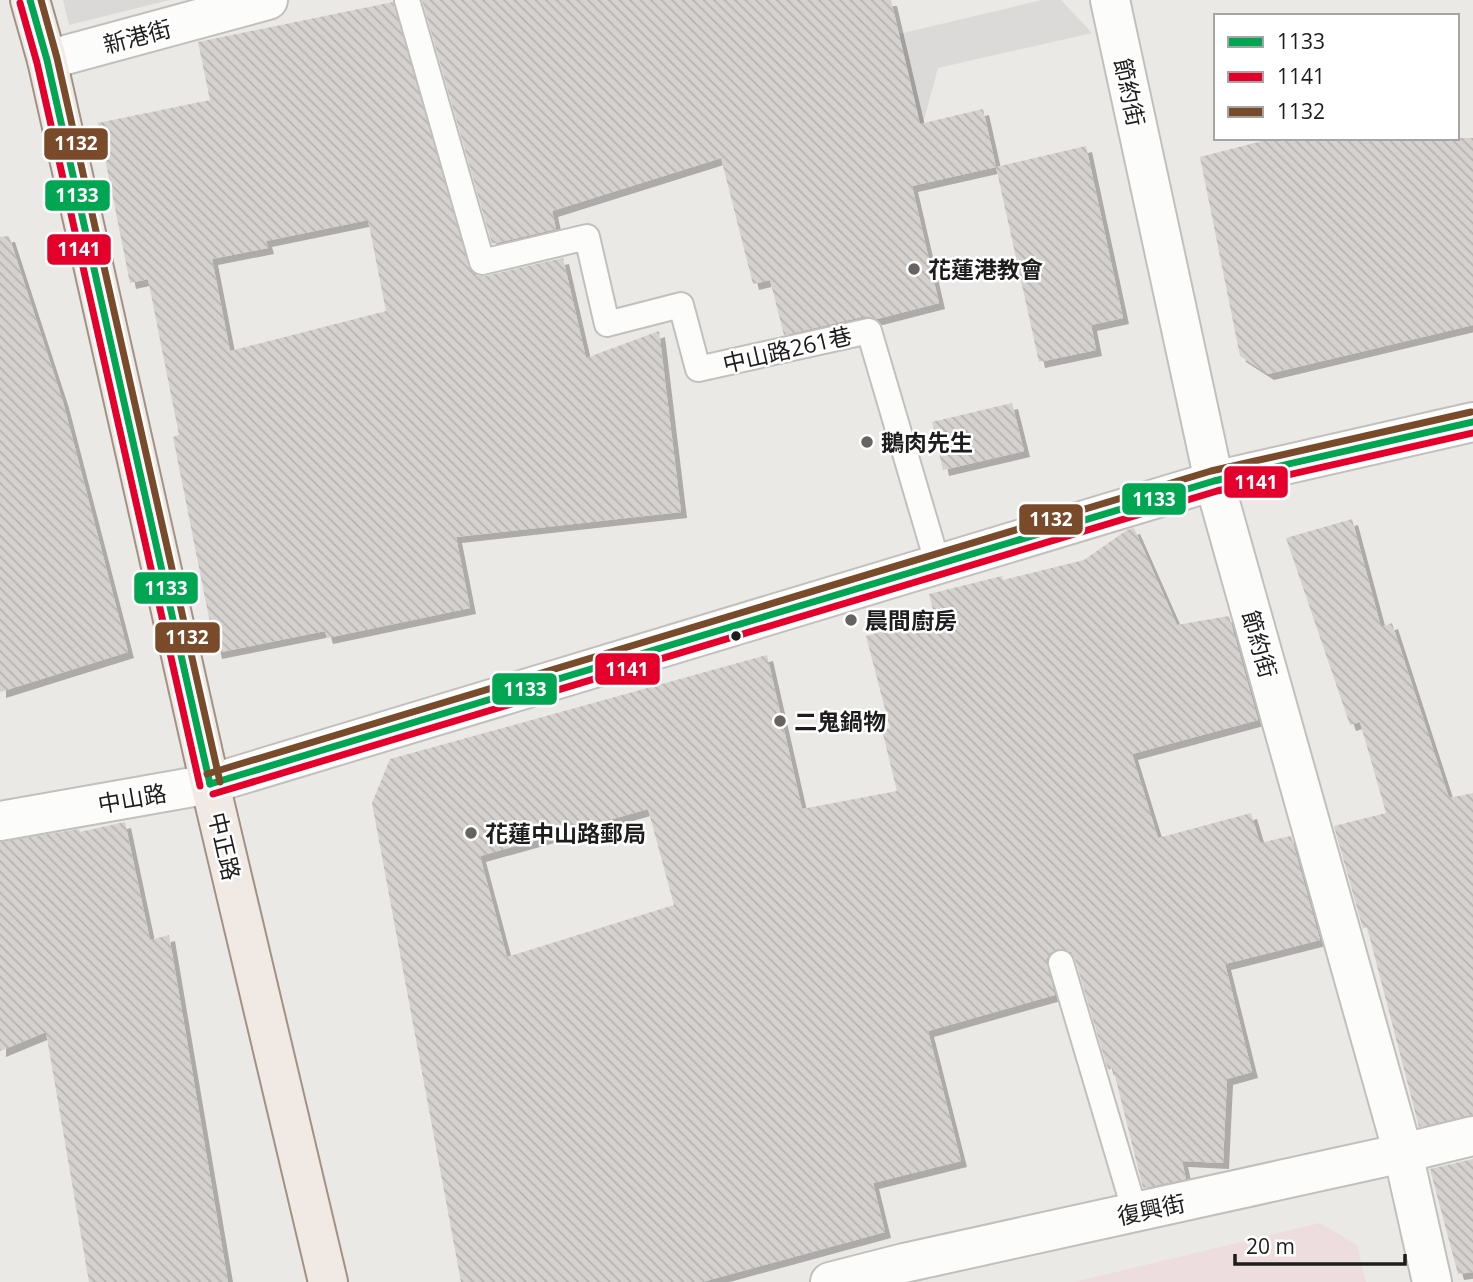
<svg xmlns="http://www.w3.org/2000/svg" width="1473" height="1282" font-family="'Open Sans','Noto Sans TC',sans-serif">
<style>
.residential{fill:#dad9d7}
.commercial{fill:#edddde}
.parking{fill:#dbdad9}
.building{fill:url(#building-back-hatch);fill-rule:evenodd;filter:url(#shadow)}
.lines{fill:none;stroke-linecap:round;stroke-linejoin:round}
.service-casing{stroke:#c1c0be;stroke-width:28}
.minor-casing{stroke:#c1c0be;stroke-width:42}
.tertiary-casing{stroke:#c1c0be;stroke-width:42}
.primary-casing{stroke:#a19283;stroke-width:42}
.service{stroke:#fcfcfb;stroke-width:24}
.minor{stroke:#fcfcfb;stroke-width:38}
.tertiary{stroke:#fcfcfb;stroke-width:38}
.primary{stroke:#f0e9e4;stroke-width:38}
.bus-1-casing{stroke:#fff;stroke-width:12}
.bus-2-casing{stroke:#fff;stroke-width:12}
.bus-3-casing{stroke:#fff;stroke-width:12}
.bus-1{stroke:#00a651;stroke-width:7}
.bus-2{stroke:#e4002b;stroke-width:7}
.bus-3{stroke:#7a4b2a;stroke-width:7}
.poi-dot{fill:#656463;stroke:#fff;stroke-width:2.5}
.bus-dot{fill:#1d1d1d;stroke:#fff;stroke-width:2.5}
.labels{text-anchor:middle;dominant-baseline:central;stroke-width:5;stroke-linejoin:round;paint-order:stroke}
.street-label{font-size:23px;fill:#1d1d1d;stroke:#fff}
.poi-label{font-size:23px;font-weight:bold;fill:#1d1d1d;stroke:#fff;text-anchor:start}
.line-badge{stroke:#fff;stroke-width:2.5}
.badge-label{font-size:19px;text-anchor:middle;font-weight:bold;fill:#fff}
</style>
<defs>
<pattern id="building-back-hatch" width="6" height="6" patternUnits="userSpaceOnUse" patternTransform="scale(1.75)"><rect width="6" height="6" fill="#d4d1cf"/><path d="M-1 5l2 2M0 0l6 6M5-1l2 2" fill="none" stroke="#b6b3b1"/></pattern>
<filter id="shadow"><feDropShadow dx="6" dy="6" stdDeviation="0" flood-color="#0004"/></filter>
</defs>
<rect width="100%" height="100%" fill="#ebe9e6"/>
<path class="residential" d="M63,0H170L69,25Z"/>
<path class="commercial" d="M1320,1223L1357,1245L1366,1282H1074Z"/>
<path class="parking" d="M1042,0H1061L1092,33L938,68L921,131L899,34Z"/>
<g class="building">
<path d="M422,0H891L920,124L983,109L996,167L912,186L939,303L877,319L866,316L784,335L770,280L753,284L721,158L552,211L556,229L492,244Z"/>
<path d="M393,2L471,272L477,276H485L563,258L586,358L659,331L681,512L456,537L470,608L327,638L325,631L216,653L173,437L179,435L148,279L130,283L98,123L210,100L198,42ZM368,220L386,311L230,351L212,259L268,248L266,241Z"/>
<path d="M1274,138H1473V325L1268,374L1240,356L1200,157Z"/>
<path d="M1086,146L1123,318L1091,325L1096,350L1039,362L996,167Z"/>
<path d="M9,236L63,402L128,652L0,692V237Z"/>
<path d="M1012,403L1024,451L943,470L932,422Z"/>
<path d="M1352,519L1381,627L1392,623L1449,798L1473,793V1115L1419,1127L1367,927L1363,929L1334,826L1386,813L1360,722L1350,725L1286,538Z"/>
<path d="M1134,528L1177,625L1229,616L1258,720L1132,754L1158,838L1251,813L1260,843L1291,836L1320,940L1225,964L1252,1072L1227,1079L1223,1163L1182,1161L1186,1179L1143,1188L1113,1068L1108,1070L1075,959L1071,952L1057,949L1050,953L1046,960L1055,995L928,1031L961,1161L873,1183L885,1232L702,1282H461L372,803L390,759L767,655L802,809L897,791L882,730L890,728L866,636L935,618L929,594L1002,576L1003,580L1084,560L1127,530ZM648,809L674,905L507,957L480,856Z"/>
<path d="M125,822L150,940L169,935L228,1282H89L46,1032L0,1051V842L79,829L80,832Z"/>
<path d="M1473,1159V1272L1458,1274L1430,1169Z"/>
</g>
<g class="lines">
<defs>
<g id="service">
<path d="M407,0L482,262L587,237L607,324L681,305L698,369L869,331L938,565"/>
<path d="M1061,963L1135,1212"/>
</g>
<g id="minor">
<path d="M1110,0L1214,481L1403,1153L1432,1282"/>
<path d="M47,60L268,0"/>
<path d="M830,1282L904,1263L1403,1153L1473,1136"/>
</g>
<path id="tertiary" d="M0,821L210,784L1214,481L1473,422"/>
<path id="primary" d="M30,0L47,60L210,784L328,1282"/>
</defs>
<use href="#service" class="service-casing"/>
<use href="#minor" class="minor-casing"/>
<use href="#tertiary" class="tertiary-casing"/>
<use href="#primary" class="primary-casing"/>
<use href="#service" class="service"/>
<use href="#minor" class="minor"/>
<use href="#tertiary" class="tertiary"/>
<use href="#primary" class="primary"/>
<defs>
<g id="bus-1">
<path d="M30,0L47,60L210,784"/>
<path d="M210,784L1214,481L1473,422"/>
</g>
<g id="bus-2">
<path d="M20,3L37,63L200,786"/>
<path d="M213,794L1217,491L1473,433"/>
</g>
<g id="bus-3">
<path d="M41,0L57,58L220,782"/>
<path d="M207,774L1211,471L1471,412"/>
</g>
</defs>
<use href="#bus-1" class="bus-1-casing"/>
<use href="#bus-2" class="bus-2-casing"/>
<use href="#bus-3" class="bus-3-casing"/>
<use href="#bus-1" class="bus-1"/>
<use href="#bus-2" class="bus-2"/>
<use href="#bus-3" class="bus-3"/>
</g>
<g class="poi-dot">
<circle cx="914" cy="269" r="7"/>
<circle cx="867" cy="442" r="7"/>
<circle cx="851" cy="620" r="7"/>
<circle cx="780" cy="721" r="7"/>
<circle cx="471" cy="833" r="7"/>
</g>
<circle class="bus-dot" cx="736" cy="636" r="6"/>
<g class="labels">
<g class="street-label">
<text transform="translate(137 36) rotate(-15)">新港街</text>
<text transform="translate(1130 92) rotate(78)">節約街</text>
<text transform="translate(787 349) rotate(-13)">中山路261巷</text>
<text transform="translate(1260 644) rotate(74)">節約街</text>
<text transform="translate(132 798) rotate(-10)">中山路</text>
<text transform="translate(225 846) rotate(77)">中正路</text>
<text transform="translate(1151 1209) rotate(-12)">復興街</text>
</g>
<g class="poi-label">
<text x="928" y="269">花蓮港教會</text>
<text x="881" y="442">鵝肉先生</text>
<text x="865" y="620">晨間廚房</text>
<text x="794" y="721">二鬼鍋物</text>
<text x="485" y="833">花蓮中山路郵局</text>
</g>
</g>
<g class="line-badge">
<rect x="43" y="127" width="66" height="34" rx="7" fill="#7a4b2a"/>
<rect x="44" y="179" width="67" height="33" rx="7" fill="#00a651"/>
<rect x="46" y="233" width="66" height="33" rx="7" fill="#e4002b"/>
<rect x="1223" y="465" width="66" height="34" rx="7" fill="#e4002b"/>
<rect x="1121" y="482" width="66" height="34" rx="7" fill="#00a651"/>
<rect x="1018" y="503" width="66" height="33" rx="7" fill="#7a4b2a"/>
<rect x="133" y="571" width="66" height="34" rx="7" fill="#00a651"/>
<rect x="154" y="621" width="67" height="33" rx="7" fill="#7a4b2a"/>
<rect x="594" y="652" width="67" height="34" rx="7" fill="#e4002b"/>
<rect x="491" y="672" width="67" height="34" rx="7" fill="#00a651"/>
</g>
<g class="badge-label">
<text x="76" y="150">1132</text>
<text x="77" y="202">1133</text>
<text x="79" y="256">1141</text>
<text x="1256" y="489">1141</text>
<text x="1154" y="506">1133</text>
<text x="1051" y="526">1132</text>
<text x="166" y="595">1133</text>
<text x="187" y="644">1132</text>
<text x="627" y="676">1141</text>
<text x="525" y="696">1133</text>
</g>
<rect x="1214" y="14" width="245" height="126" fill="#ffffff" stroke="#a5a5a5" stroke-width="2"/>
<rect x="1228" y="37" width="35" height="10" fill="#00a651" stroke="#a5a5a5" stroke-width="2"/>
<text x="1277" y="49" font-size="21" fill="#1d1d1d">1133</text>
<rect x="1228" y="72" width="35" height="10" fill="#e4002b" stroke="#a5a5a5" stroke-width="2"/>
<text x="1277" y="84" font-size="21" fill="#1d1d1d">1141</text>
<rect x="1228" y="107" width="35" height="10" fill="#7a4b2a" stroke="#a5a5a5" stroke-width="2"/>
<text x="1277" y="119" font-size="21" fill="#1d1d1d">1132</text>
<path d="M1235 1254v10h170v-10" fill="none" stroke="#1d1d1d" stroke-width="3.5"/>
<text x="1246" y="1254" font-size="21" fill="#1d1d1d" stroke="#ffffff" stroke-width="5" paint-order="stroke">20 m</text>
</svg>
